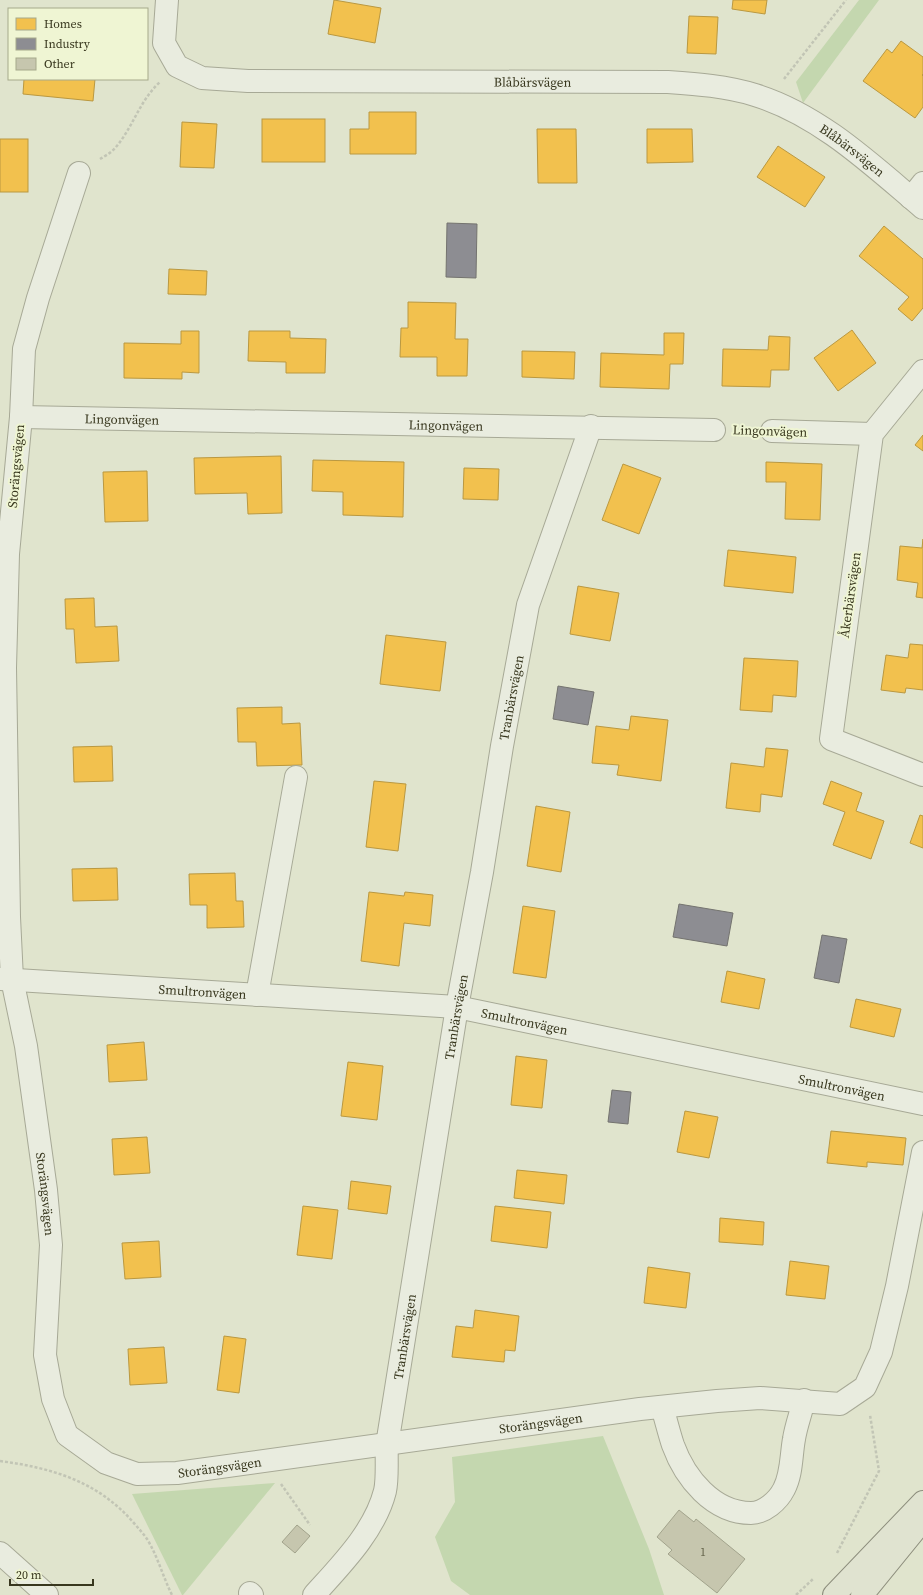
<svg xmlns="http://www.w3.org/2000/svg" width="923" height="1595" font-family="'Source Serif 4',serif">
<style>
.green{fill:#c4d7af}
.homes{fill:#f2c14e;stroke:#ba9840}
.industry{fill:#8d8d92;stroke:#74736f}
.building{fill:#c6c6ae;stroke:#a2a38c}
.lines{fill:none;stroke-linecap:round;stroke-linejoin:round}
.minor-casing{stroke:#a7a996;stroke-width:24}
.major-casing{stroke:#8d8e7d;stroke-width:24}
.path{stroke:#c2c5b5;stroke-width:2.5;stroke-dasharray:3 2;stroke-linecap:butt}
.minor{stroke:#e9ecdf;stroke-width:22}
.major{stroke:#e0e3d0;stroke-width:22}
.labels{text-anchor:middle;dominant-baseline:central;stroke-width:4;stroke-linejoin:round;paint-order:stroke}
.number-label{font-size:11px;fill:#5c5b42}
.street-label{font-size:13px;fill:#38371e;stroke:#eff5d3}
</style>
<rect width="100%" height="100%" fill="#e0e4cd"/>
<g class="green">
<path d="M859,0H879L803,103L796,82Z"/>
<path d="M603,1436L649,1549L664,1595H470L451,1581L435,1537L455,1502L452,1457Z"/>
<path d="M275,1483L183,1595H182L132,1494Z"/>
</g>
<g class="homes">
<path d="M334,0L381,8L375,43L328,34Z"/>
<path d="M733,0H767L765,14L732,9Z"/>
<path d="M689,16L718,17L716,54L687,53Z"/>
<path d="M901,41L923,57V74L922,75L923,76V107L915,118L863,81L887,49L892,53Z"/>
<path d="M24,79H95L93,101L23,94Z"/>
<path d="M369,112H416V154H350V129H369Z"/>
<rect x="262" y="119" width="63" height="43"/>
<path d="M182,122L217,124L214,168L180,167Z"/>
<path d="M537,129H576L577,183H538Z"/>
<path d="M647,129H692L693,162L647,163Z"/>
<rect x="0" y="139" width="28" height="53"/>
<path d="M778,146L825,177L805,207L757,177Z"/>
<path d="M884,226L923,259V308L912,321L898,309L909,297L859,256Z"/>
<path d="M169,269L207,271L206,295L168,294Z"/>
<path d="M408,302L456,303L455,339H468L467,376H437V357H400L401,328H408Z"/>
<path d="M852,330L876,363L838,391L814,358Z"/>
<path d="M181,331H199V373L182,372V379L124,378V343L181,344Z"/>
<path d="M249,331H290V338L326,339L325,373H286V362L248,361Z"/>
<path d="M664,333H684L683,364H670L669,389L600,387L601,353L664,355Z"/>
<path d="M769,336L790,337L789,370H771L770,387L722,386L723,349L768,350Z"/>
<path d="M522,351L575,352L574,379L522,377Z"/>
<path d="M923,435V451L915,445Z"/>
<path d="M281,456L282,513L248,514L247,493L195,494L194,458Z"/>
<path d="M313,460L404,462L403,517L343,515V492L312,491Z"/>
<path d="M766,462L822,464L820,520L785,519L786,482H766Z"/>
<path d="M623,464L661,478L639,534L602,520Z"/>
<path d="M464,468L499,469L498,500L463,499Z"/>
<path d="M147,471L148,521L105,522L103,472Z"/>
<path d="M923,539V598L916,597L918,583L897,580L900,546L922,548Z"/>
<path d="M728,550L796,557L793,593L724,586Z"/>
<path d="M578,586L619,593L610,641L570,634Z"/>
<path d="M94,598L95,627L117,626L119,661L76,663L74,629H66L65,599Z"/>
<path d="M386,635L446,642L440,691L380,684Z"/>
<path d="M910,644L923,645V690L906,688L905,693L881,690L886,655L908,658Z"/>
<path d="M744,658L798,661L796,697L773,695L772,712L740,710Z"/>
<path d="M282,707V724L300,723L302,765L257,766L256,742H238L237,708Z"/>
<path d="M631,716L668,720L661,781L617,775L619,765L592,763L596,726L629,730Z"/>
<path d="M112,746L113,781L74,782L73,747Z"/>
<path d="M766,748L788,750L782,797L761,794L760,812L726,808L731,763L764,767Z"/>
<path d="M374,781L406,784L398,851L366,847Z"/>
<path d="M831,781L862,793L856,811L884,821L871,859L833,845L845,812L823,804Z"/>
<path d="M536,806L570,812L561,872L527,866Z"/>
<path d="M920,815L923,816V848L910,843Z"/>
<path d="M117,868L118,900L73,901L72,869Z"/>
<path d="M235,873L236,901H243L244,927L207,928V905H190L189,874Z"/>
<path d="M369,892L404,896L405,892L433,895L430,926L404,923L399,966L361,961Z"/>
<path d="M523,906L555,911L546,978L513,973Z"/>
<path d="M727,971L765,979L759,1009L721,1002Z"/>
<path d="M856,999L901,1009L894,1037L850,1027Z"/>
<path d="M144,1042L147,1080L109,1082L107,1045Z"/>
<path d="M516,1056L547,1060L542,1108L511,1105Z"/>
<path d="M348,1062L383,1066L377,1120L341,1116Z"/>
<path d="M685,1111L718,1117L709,1158L677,1152Z"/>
<path d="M831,1131L906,1138L903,1165L867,1162V1167L827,1163Z"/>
<path d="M147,1137L150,1173L114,1175L112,1139Z"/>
<path d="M517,1170L567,1175L564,1204L514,1198Z"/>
<path d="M351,1181L391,1186L387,1214L348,1209Z"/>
<path d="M303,1206L338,1210L332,1259L297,1255Z"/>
<path d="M495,1206L551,1212L547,1248L491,1241Z"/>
<path d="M720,1218L764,1222L763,1245L719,1242Z"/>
<path d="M159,1241L161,1277L125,1279L122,1243Z"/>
<path d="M790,1261L829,1266L825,1299L786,1295Z"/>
<path d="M648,1267L690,1273L686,1308L644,1303Z"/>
<path d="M475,1310L519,1316L515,1351L505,1350L504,1362L452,1357L456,1326L473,1328Z"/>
<path d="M224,1336L246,1339L239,1393L217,1390Z"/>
<path d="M164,1347L167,1383L130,1385L128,1349Z"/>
</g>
<g class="industry">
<path d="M447,223L477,224L476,278L446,277Z"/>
<path d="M558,686L594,692L588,725L553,719Z"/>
<path d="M679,904L733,913L727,946L673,937Z"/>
<path d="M822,935L847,939L839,983L814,978Z"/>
<path d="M612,1090L631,1092L628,1124L608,1122Z"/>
</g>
<g class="building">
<path d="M679,1510L694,1522L696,1519L745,1559L717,1593L668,1554L672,1550L657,1537Z"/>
<path d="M297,1525L310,1536L295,1553L282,1542Z"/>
</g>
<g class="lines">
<defs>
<g id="minor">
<path id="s1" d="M167,0L164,43L177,66L202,78L248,81L667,82C696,84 726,86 755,95C820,115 872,165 923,208"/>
<path id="s2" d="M79,173L38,298L24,349L21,417L8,554L5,668L9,917L12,979L26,1046L46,1190L51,1245L45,1355L53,1399L67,1435L106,1463L137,1474L177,1473L640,1409L717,1401L760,1398L840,1404L865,1387L881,1352L897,1286L923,1152"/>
<path d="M911,198L923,183"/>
<path d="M923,371L872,434L831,739L923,775"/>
<path id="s3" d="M21,417L714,430"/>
<path d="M772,431L872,434"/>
<path id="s4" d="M0,979L457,1007L923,1104"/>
<path d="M257,995L296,777"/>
<path d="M662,1407C666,1420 669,1433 673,1445C685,1478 713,1513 751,1513C764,1513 778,1501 784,1489C792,1474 791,1455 794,1439C796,1426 801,1413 804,1400"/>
<path d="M0,1553L47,1595"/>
<path d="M250,1593L252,1595"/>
<path id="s5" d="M314,1595C341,1565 375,1531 385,1491C388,1478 386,1458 387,1445L457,1007L482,872L502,746L528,605L591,426"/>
</g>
<g id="major">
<path d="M834,1595L923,1502"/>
<path d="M862,1595L923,1520"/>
</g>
</defs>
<use href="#minor" class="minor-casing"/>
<use href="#major" class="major-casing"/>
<g class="path">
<path d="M784,79L846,0"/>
<path d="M100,159C105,156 111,153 115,148C133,128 139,101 160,82"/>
<path d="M0,1461C52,1468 97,1481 133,1522C138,1528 143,1533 147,1539C158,1557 163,1577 172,1595"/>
<path d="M281,1484L310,1525"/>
<path d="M837,1553L879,1471L870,1415"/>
<path d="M796,1595L813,1579"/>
</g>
<use href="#minor" class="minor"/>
<use href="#major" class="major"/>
</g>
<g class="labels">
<g class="number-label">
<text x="703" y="1552">1</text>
</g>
<g class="street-label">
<text stroke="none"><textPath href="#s1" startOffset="428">Blåbärsvägen</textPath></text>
<text stroke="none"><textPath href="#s1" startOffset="764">Blåbärsvägen</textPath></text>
<text stroke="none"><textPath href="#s3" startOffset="101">Lingonvägen</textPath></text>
<text stroke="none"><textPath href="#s3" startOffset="425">Lingonvägen</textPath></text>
<text transform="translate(770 431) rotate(2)">Lingonvägen</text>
<text transform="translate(16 466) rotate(-85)">Storängsvägen</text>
<text transform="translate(850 595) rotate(-82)">Åkerbärsvägen</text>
<text stroke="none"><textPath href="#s5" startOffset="931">Tranbärsvägen</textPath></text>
<text stroke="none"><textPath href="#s4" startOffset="203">Smultronvägen</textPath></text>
<text stroke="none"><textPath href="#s5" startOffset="607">Tranbärsvägen</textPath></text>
<text stroke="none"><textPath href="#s4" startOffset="527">Smultronvägen</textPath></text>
<text stroke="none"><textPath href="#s4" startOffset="851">Smultronvägen</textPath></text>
<text stroke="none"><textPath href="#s2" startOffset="1033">Storängsvägen</textPath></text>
<text stroke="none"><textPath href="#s5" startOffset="283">Tranbärsvägen</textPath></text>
<text stroke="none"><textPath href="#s2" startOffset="1766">Storängsvägen</textPath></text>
<text stroke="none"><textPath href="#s2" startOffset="1442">Storängsvägen</textPath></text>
</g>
</g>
<rect x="8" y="8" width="140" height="72" fill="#eff5d3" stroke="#a6a98b"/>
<rect x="16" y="18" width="20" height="12" fill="#f2c14e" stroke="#a6a98b"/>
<text x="44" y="28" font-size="12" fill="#38371e">Homes</text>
<rect x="16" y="38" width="20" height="12" fill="#8d8d92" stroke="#a6a98b"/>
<text x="44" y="48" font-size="12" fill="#38371e">Industry</text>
<rect x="16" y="58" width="20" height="12" fill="#c6c6ae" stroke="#a6a98b"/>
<text x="44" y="68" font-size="12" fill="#38371e">Other</text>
<path d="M10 1579v6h83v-6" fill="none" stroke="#38371e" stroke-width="2"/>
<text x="16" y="1579" font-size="12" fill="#38371e" stroke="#eff5d3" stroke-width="3" paint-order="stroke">20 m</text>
</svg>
